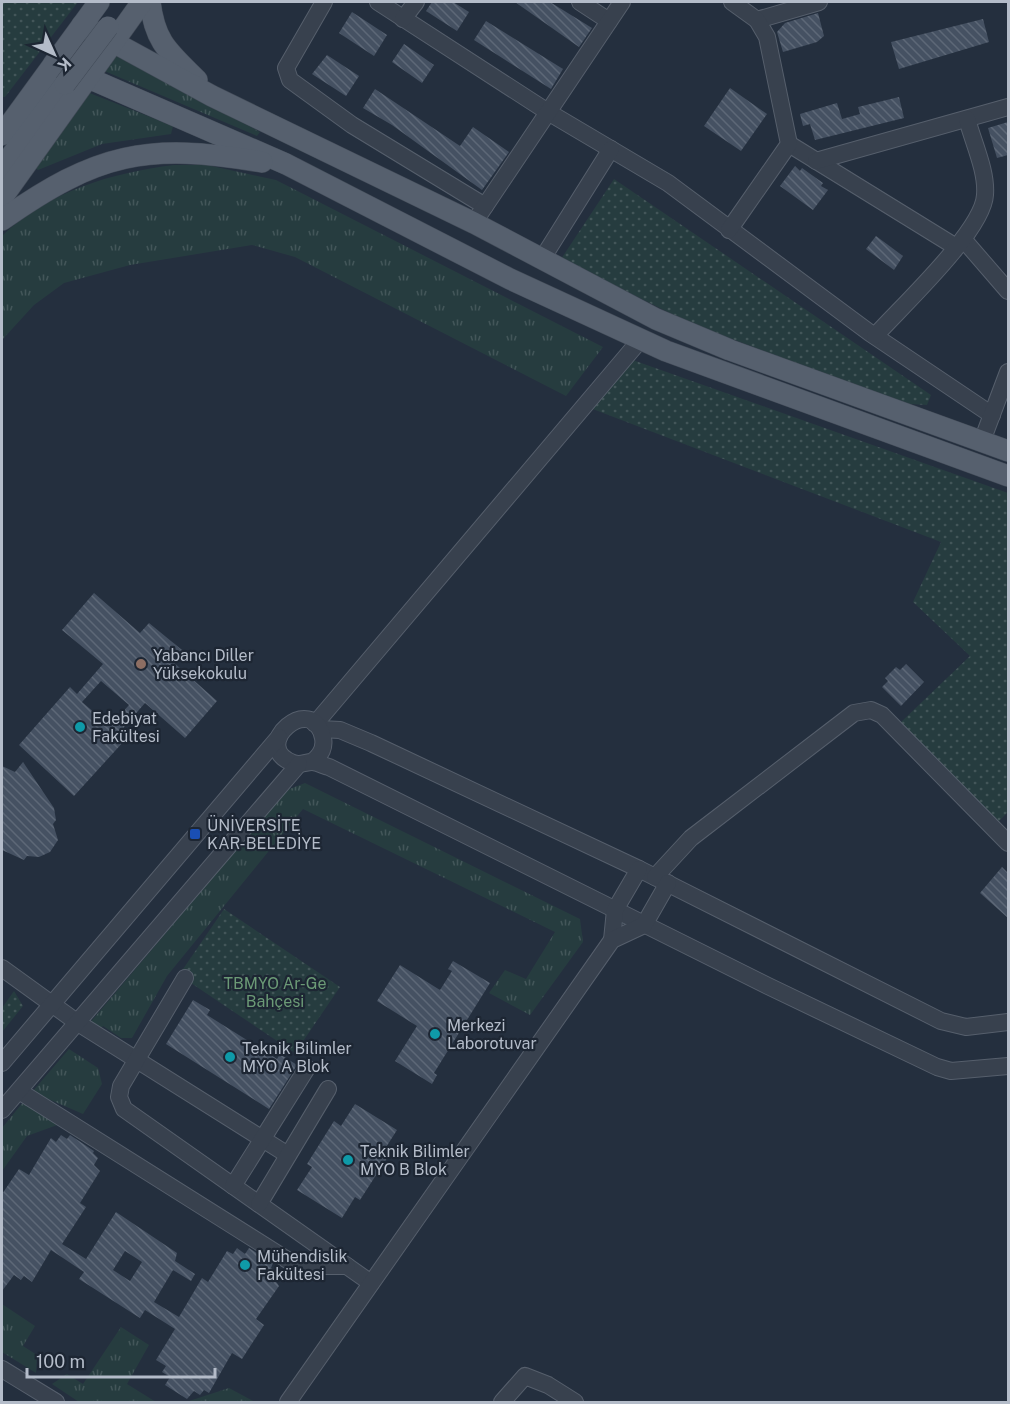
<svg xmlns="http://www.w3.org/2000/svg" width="1010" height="1404" font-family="'Public Sans',sans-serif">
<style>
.grass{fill:url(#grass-tufts)}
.park{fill:url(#park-dots)}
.building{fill:url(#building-back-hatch);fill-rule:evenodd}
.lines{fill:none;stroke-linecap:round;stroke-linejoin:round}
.minor-casing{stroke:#565f6c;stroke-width:18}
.major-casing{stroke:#414a57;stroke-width:22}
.minor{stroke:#38414e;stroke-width:16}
.major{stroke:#56606e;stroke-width:21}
.major-bridge-casing{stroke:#414a57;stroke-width:22;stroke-linecap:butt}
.major-bridge{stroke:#56606e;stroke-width:21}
.education-dot{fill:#8d6e63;stroke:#1d2633;stroke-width:2}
.culture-dot{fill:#0f9aa8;stroke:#1d2633;stroke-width:2}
.transit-dot{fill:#1a4fb4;stroke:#1d2633;stroke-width:2}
.labels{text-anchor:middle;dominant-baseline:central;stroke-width:4.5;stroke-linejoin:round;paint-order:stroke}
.poi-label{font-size:16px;fill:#b4bcc9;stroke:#1d2633;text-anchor:start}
.park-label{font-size:16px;fill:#6b9a76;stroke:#1d2633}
</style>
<defs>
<pattern id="grass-tufts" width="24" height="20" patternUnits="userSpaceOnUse" patternTransform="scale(1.5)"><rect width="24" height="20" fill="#263c3f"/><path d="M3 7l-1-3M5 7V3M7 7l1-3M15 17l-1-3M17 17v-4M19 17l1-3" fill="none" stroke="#435659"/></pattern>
<pattern id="park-dots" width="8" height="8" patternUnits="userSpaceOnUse" patternTransform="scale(1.5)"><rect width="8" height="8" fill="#263c3f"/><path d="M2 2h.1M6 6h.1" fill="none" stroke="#435659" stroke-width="1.8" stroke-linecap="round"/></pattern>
<pattern id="building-back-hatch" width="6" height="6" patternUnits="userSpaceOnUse" patternTransform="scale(1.5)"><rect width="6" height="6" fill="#455162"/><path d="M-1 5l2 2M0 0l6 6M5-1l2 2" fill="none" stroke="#5d6877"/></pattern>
</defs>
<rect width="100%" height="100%" fill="#242f3e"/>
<g class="grass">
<path d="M113,53L260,132L257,136L102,70Z"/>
<path d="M87,92L173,126L171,134L102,144L38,170L32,165Z"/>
<path d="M174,165H207L276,180L603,347L566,396L295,257L252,245L130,265L64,283L34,305L2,340V236C49,191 111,173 174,165Z"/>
<path d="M305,783L580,919L583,942L530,1015L489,993L505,970L526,979L555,932L303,809L167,976L132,1038H121L103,1026L98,1032L88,1025L287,790Z"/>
<path d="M69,1049L98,1068L102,1084L83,1114L32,1092Z"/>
<path d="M24,1101L60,1124L27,1136L2,1171V1128Z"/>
<path d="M2,1304L35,1326L23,1346L37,1355L36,1373L2,1352Z"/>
<path d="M121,1327L149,1345L127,1384L156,1402H79L52,1384L67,1374L83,1384Z"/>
<path d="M229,1388L255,1402H186Z"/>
</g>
<g class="park">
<path d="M2,2H78L5,97H2Z"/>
<path d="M614,179L931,395L927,405L910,404L854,385L692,324L561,259Z"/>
<path d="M627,358L1008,493V812L998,822L900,723L970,656L913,602L941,542L590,408Z"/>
<path d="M224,909L340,987L295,1053L179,975Z"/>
<path d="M14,991L23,1006L2,1032V1008Z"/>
</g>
<g class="building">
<path d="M432,2H453L469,12L457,31L426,11Z"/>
<path d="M515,2H550L592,28L579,47Z"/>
<path d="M352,12L387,35L374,56L339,33Z"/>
<path d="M818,13L824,36L817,42L783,52L777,32L785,23Z"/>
<path d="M983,19L989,42L899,69L891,42Z"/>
<path d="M486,21L563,69L551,89L474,40Z"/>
<path d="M404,44L434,65L422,83L392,62Z"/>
<path d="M327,55L359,76L346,96L312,74Z"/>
<path d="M730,88L767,114L741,151L704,126Z"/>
<path d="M375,89L460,146L473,127L509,152L482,190L392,125L363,108Z"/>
<path d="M899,97L904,118L815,140L810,124L803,126L800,114L837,103L842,119L860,114L858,107Z"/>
<path d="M1008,122V155L997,158L988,128Z"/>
<path d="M795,166L800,171L802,168L823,183L821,186L828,190L813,210L780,186Z"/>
<path d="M876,236L903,256L894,270L866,249Z"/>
<path d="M94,593L140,633L149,623L182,650L172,661L217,701L185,738L145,703L118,734L125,740L74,796L19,745L70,687L77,694L103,664L62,630ZM101,681L129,705L110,726L82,702Z"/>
<path d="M906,664L924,682L901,706L882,687L888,681L885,678L896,667L900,670Z"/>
<path d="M23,762L54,808L56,820L53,824L58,840L50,852L39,857L27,856L24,860L2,850V766L15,772Z"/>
<path d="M1002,867L1008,873V918L980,893Z"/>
<path d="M453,961L490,983L434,1073L437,1075L432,1084L395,1061L417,1026L377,1001L400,965L440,990L452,971L448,969Z"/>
<path d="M193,1000L210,1010L207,1015L277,1059L280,1054L297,1065L269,1109L166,1044Z"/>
<path d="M355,1104L397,1130L383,1152L389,1155L360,1200L355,1197L342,1218L297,1190L312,1167L307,1164L334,1121L341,1126Z"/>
<path d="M61,1135L67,1139L70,1135L94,1151L93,1153L98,1158L94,1165L100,1171L80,1203L86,1207L62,1244L86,1259L116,1212L177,1253L175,1261L195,1274L191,1281L173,1270L154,1302L179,1317L202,1278L208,1282L227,1251L233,1254L237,1248L245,1254L249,1248L273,1263L271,1268L278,1273L275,1280L279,1286L256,1319L264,1325L242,1359L232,1353L209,1393L204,1390L200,1395L194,1391L187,1399L165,1385L170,1377L162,1372L166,1366L156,1360L175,1329L145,1310L140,1318L79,1279L84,1272L51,1250L32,1282L24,1276L21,1280L14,1275L2,1291V1194L19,1169L29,1175L51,1138L56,1142ZM125,1251L142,1262L130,1281L113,1270Z"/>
</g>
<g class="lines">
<defs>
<g id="minor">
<path d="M324,2L286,68L290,80L352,125L485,206"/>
<path d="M378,2L548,112L668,183L870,333L992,415"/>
<path d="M580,2L609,21"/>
<path d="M403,19L416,2"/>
<path d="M757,20L819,2"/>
<path d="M789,144L956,247"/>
<path d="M816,161L1008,107"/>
<path d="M479,215L622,2"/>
<path d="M729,230L789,144L767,37L757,20L732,2"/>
<path d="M963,239L1008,291"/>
<path d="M542,259L611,149"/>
<path d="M875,336C901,307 983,231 985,195C987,171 973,142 967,119"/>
<path d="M982,441L1008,372"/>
<path d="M315,724L641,339"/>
<path d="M320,729L340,730L371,743L639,869L941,1021L966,1027L1008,1022"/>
<path d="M312,762C320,756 325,748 323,738C313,690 248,746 293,763C301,766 305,762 312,762C317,762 324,766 329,767L768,986L937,1067L951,1071L1008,1066"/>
<path d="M655,877L691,838L854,713L871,710L882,715L1008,843"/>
<path d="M612,940L615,910L639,869"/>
<path d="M2,968L78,1023L288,1155"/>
<path d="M185,978L121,1086L119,1097L124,1109L371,1283"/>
<path d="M2,1063L279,737"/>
<path d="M19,1091L297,1266H347"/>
<path d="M2,1110L299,764"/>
<path d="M233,1186L307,1068"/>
<path d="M259,1204L328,1089"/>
<path d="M2,1369L56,1402"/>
<path d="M288,1402L612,940L644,925L668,883"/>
<path d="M502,1402L525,1376L548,1385L575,1402"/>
</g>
<g id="major">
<path d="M150,2C155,43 169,52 197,80"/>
<path d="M82,25L212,96L474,223L656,319L730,350L1008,451"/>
<path d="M54,63L286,164L510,279L666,351L1008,476"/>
<path d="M2,135L99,2"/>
<path d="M2,168L65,84"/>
<path d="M2,198L142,2"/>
<path d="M2,220C97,153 147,142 262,162"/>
</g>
</defs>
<use href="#minor" class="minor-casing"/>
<use href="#major" class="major-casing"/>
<use href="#minor" class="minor"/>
<use href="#major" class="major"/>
<defs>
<path id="major-bridge" d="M65,84L108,27"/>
</defs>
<use href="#major-bridge" class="major-bridge-casing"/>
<use href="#major-bridge" class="major-bridge"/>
</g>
<circle class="education-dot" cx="141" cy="664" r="6"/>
<g class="culture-dot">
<circle cx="80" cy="727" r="6"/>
<circle cx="435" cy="1034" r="6"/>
<circle cx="230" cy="1057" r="6"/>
<circle cx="348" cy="1160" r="6"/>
<circle cx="245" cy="1265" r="6"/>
</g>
<rect class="transit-dot" x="189" y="828" width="12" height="12" rx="3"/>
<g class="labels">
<g class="poi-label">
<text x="153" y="655">Yabancı Diller<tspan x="153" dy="18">Yüksekokulu</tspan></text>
<text x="92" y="718">Edebiyat<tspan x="92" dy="18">Fakültesi</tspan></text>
<text x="207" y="825">ÜNİVERSİTE<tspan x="207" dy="18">KAR-BELEDİYE</tspan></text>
<text x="447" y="1025">Merkezi<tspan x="447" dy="18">Laborotuvar</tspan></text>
<text x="242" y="1048">Teknik Bilimler<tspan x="242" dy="18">MYO A Blok</tspan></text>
<text x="360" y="1151">Teknik Bilimler<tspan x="360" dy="18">MYO B Blok</tspan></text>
<text x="257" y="1256">Mühendislik<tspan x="257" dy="18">Fakültesi</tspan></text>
</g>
<g class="park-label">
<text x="275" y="983">TBMYO Ar-Ge<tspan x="275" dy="18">Bahçesi</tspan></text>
</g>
</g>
<rect width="1010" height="1404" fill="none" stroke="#b4bcc9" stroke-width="6"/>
<g transform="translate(54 54) rotate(135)" stroke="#1d2633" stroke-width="4.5" paint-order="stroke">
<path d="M0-4.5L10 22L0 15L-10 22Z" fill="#b4bcc9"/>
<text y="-9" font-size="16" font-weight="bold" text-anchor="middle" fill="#b4bcc9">K</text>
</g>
<path d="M27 1368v9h188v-9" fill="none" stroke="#b4bcc9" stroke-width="3"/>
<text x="36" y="1368" font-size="18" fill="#b4bcc9" stroke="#1d2633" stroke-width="4.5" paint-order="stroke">100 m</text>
</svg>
